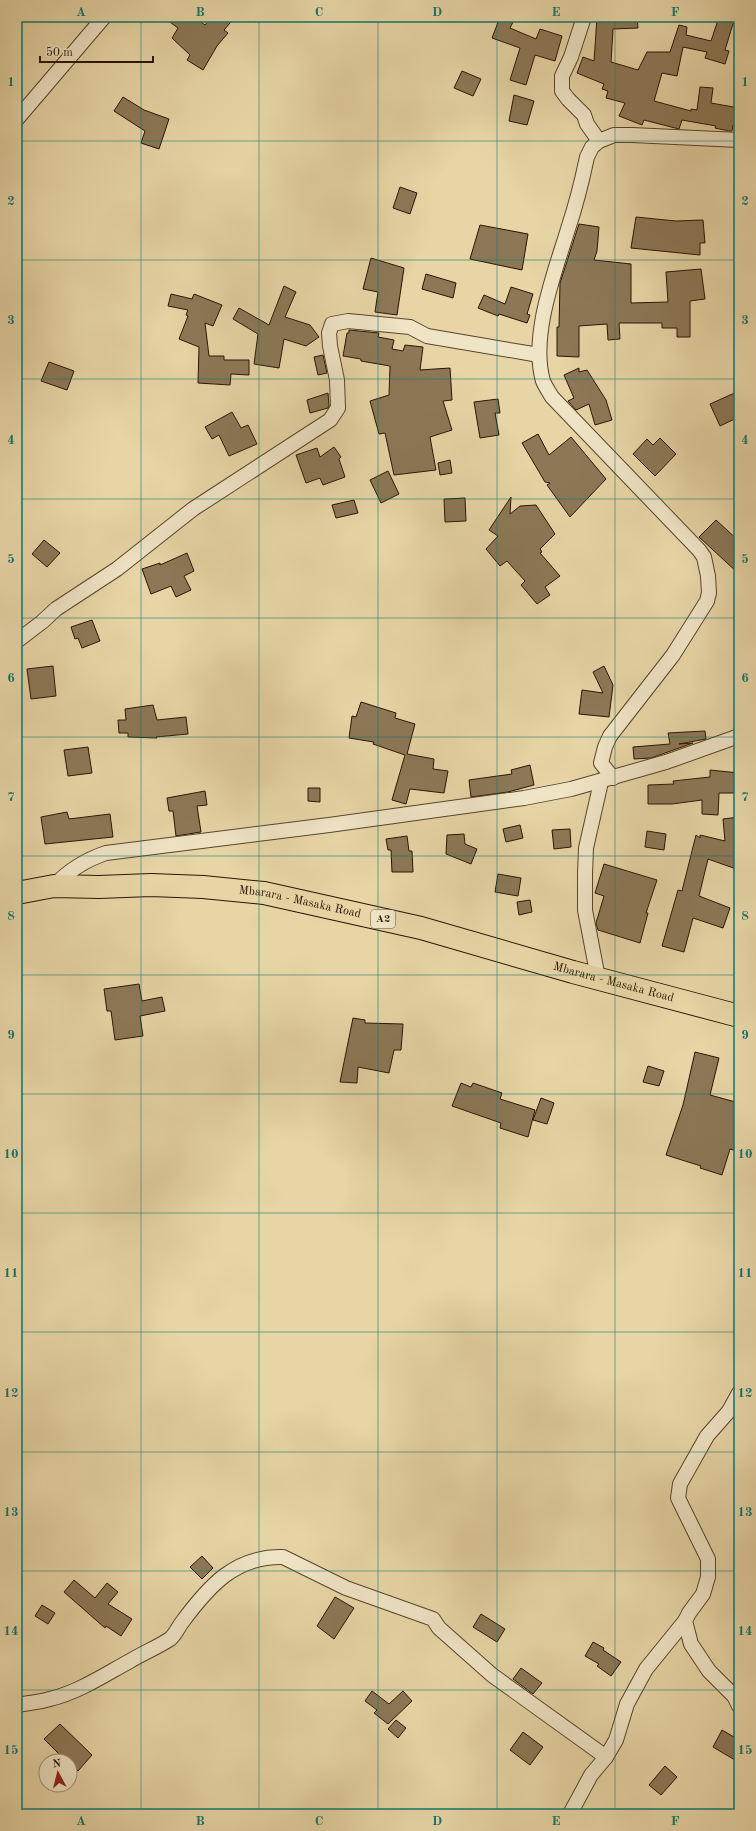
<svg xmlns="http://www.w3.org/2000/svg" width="756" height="1831" font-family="'Old Standard TT',serif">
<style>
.building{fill:#8c7857;stroke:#2a1402}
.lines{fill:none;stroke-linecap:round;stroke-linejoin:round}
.minor-casing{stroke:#59442b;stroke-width:16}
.trunk-casing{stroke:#2a1402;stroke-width:24}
.minor{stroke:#efe4c5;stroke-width:14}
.trunk{stroke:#e7d5a6;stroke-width:22}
.grid{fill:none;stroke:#0f766e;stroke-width:1;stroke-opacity:0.55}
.labels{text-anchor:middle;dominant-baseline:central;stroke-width:3;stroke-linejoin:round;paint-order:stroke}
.shield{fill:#efe4c5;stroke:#65523c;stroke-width:1}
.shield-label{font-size:11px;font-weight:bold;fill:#2a1402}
.street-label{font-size:12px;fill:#2a1402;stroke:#efe4c5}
.neatline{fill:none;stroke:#0f766e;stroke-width:1.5}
.grid-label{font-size:13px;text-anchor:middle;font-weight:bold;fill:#0f766e}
</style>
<rect width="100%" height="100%" fill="#e7d5a6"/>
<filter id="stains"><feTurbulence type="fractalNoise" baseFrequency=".005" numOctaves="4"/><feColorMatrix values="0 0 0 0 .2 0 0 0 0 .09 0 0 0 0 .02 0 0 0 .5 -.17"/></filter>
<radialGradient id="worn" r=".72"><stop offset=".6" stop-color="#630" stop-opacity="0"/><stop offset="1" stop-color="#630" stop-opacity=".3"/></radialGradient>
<g class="building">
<path d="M163,17H194L205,25L212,17H235L224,30L228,33L217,46L203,70L187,60L190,55L172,38L178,28Z"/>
<path d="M500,17L514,20L510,28L536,39L540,29L562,36L555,61L535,55L526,85L510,80L520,48L492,38Z"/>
<path d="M597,17H637L638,28L613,29L611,62L638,70L647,52H670L679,25L687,27L686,35L711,41L719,17H735L725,50L729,51L725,64L705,58L707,52L683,47L677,76L662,73L654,101L691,111V109L697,110L700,87L713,88L711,103L739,108V127L733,125L732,131H729L715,128L716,126L682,120L679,129L675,128L644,120L642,125L619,116L625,103L606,98L608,91L602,89L604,84L577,73L583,57L594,61Z"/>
<path d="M462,71L481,79L473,96L454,88Z"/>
<path d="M514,95L534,101L527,125L509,121Z"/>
<path d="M123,97L144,110L169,119L159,149L141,143L145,131L114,111Z"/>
<path d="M400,187L417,193L410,214L393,208Z"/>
<path d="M636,217L676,221L703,220L705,243H700V255L631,248Z"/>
<path d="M579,224L599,227L597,251L594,260L631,264V303L668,302L666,272L701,269L705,299L690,301V337H677V328H662V323H619L620,339L608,340L607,324L579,326V357L557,356V327H559L560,283Z"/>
<path d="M480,225L528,234L522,270L470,259Z"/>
<path d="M371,258L404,268L397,315L375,312L378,292L363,289Z"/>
<path d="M426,274L456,283L453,298L422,289Z"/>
<path d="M284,286L296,292L285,317L310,325L319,337L306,346L284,339L279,368L254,364L258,334L233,319L239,308L269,325Z"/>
<path d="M511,287L533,294L527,314L530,315L527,323L499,314L498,316L478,308L484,295L505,304Z"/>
<path d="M171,294L192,299L194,294L222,305L213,326L205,323L209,356H224V360H249V375L231,374L230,385L198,383L199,347L179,339L188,316L186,315L188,310L168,306Z"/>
<path d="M349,330L379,333L378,337L394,340L392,349L403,351L405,345L423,347L420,370L450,368L452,400L443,401L452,430L430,437L436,470L394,475L385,433L379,434L370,401L389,395L390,366L361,361V359L343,356L347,333H349Z"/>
<path d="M323,355L327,373L318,375L314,357Z"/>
<path d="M49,362L74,371L67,390L41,381Z"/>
<path d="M579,368V372L587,370L606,400L612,420L595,425L589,404L576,410L568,401L574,398L564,375Z"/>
<path d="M739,391V417L720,426L710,404Z"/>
<path d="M328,393L329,406L328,408L310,413L307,400Z"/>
<path d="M498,399L500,413H495L499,435L480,438L474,402Z"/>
<path d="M232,412L241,428L248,425L257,444L229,456L219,435L212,439L205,427Z"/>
<path d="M538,434L549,455L571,437L606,479L570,517L547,485L550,483L545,482L522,443Z"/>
<path d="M660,438L676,454L655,476L633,454L647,439L653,445Z"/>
<path d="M334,447L341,457L339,459L345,477L323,485L320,478L306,483L296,455L317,448L320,457Z"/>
<path d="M450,460L452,473L440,475L438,463Z"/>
<path d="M388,471L399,494L381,503L370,480Z"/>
<path d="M511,497L510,514L520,506L536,505L555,534L540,549L542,552L540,553L560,576L545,587L550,595L537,604L521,585L525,581L507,561L500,566L486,549L498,536L489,530Z"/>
<path d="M465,498L466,521L445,522L444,499Z"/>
<path d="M354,500L358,513L336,518L332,505Z"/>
<path d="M716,520L739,541V574L699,537Z"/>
<path d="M44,540L60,553L47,567L32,554Z"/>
<path d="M187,553L194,571L184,576L191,590L176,597L171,586L151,594L142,569L160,563V565Z"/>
<path d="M92,620L100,641L82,648L78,638L75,639L71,627Z"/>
<path d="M53,666L56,696L31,699L27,669Z"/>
<path d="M604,666L613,685L609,717L579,714L582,690L603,693L593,672Z"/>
<path d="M361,702L396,713L395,718L415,724L407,754L434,759L433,769L448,771L444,793L410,789L406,804L392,800L405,755L373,744L374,742L349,738L352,716L356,717Z"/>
<path d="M153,705L157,720L186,717L188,734L156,737L157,738L128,737V733H119L118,720H126L125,709Z"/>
<path d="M705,731L706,739L679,744L693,743L651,758L634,759L633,747L670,744L668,733Z"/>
<path d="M88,747L92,773L68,776L64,750Z"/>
<path d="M530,765L534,785L508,792L471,797L469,780L512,774L511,770Z"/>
<path d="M710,770L739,773V793H719L718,815L702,814V800L672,804H648V785L674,784L673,781L710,777Z"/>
<path d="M308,788H320V802L308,801Z"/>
<path d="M205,791L207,805L197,806L201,832L176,836L173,811H169L167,798Z"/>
<path d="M67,812L69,819L110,814L113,837L45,844L41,817Z"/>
<path d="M739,817V870L708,859L699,896L730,908L723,928L693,918L684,952L662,946L678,890L682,891L696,835L700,838V835L725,841L723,819Z"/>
<path d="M520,825L523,838L506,842L503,829Z"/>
<path d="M570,829L571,847L554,849L552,830Z"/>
<path d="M647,831L666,834L664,850L645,847Z"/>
<path d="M464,834L465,844L477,849L471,864L446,854L447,835Z"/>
<path d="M407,836L409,851H412L413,872H392L391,850H388L386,839Z"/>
<path d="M604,864L657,880L646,913H648L640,943L598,930L596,923L604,896L595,893Z"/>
<path d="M498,874L521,878L518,896L495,892Z"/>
<path d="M530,900L532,912L519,915L517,902Z"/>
<path d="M139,984L142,1001L162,997L165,1011L140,1016L143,1036L115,1040L111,1011H107L104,989Z"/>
<path d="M353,1018L365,1020V1023L403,1024L401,1050H394L389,1073L358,1067L357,1083L340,1082Z"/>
<path d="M695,1052L719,1058L710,1095L739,1103V1152L730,1149L722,1175L700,1168L701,1166L666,1155L683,1105Z"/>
<path d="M648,1066L664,1071L659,1086L643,1082Z"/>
<path d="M461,1083L471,1087L473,1083L502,1093L500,1099L535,1110L528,1137L500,1128L501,1123L452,1106Z"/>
<path d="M541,1098L554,1103L547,1124L533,1120Z"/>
<path d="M202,1556L213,1568L202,1579L190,1567Z"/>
<path d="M74,1580L95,1598L107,1583L118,1592L108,1604L132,1619L121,1636L106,1626L105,1628L64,1592Z"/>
<path d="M335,1597L354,1608L334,1639L317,1626Z"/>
<path d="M42,1605L55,1613L48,1624L35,1616Z"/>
<path d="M481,1614L505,1629L497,1642L473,1627Z"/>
<path d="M593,1642L604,1648L603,1650L621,1662L611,1676L597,1666L599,1664L585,1656Z"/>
<path d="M521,1668L542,1683L533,1694L513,1679Z"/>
<path d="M372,1691L389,1704L403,1691L412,1701L388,1724L374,1713L377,1710L365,1701Z"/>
<path d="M396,1720L406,1728L398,1738L388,1729Z"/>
<path d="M60,1724L92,1755L78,1771L70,1763V1761H66L44,1739Z"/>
<path d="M722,1730L739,1740V1753L735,1760L713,1747Z"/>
<path d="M523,1732L543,1747L530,1765L510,1750Z"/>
<path d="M665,1766L677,1777L661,1795L649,1785Z"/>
</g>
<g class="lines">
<defs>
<g id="minor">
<path d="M584,17L571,57L562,76V91L568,99L584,115L587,124L599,141"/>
<path d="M17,119L104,17"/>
<path d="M17,641L42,622L56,609L117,569L193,509L330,420L338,408L337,380L330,346L329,333L332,324L348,321L410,327L427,336L539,355"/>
<path d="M613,778L601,763L605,747L610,736L673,655L707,601L709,593L708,576L704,557L699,550L552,397C549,392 545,386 543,381C530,335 555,272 568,229C576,205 582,181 587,157L592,147L599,141L614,135H632L739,140"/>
<path d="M54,886C69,870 85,860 106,853L329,825L524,798L571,789L666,762L739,736"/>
<path d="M598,978L585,910V874L586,848L601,782"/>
<path d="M739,1393L729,1411L707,1436L680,1484L678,1498L708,1559V1577L703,1594L689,1613L685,1621L691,1644L709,1671L734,1696L739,1706"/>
<path d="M17,1705C28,1703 40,1702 50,1699C79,1692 104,1675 130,1661C143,1653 158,1647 170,1639C176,1634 178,1627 183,1621C209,1586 235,1556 283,1557L346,1588L433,1619L439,1628L492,1675L606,1757"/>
<path d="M570,1814L591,1775L606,1757L616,1740L627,1704L646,1669L685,1621"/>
</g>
<g id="trunk">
<path id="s1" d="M17,893L54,886L99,887L151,885L203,887L264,893L421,928L573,972L739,1016"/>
</g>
</defs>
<use href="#minor" class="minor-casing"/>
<use href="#trunk" class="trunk-casing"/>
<use href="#minor" class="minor"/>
<use href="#trunk" class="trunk"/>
</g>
<path class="grid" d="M141,17V1814M259,17V1814M378,17V1814M497,17V1814M615,17V1814M17,141H739M17,260H739M17,379H739M17,499H739M17,618H739M17,737H739M17,856H739M17,975H739M17,1094H739M17,1213H739M17,1332H739M17,1452H739M17,1571H739M17,1690H739"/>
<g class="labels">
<rect class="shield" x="371" y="910" width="24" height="18" rx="3"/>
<g class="shield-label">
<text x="383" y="919">A2</text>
</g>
<g class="street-label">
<text stroke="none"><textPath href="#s1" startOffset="285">Mbarara - Masaka Road</textPath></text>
<text stroke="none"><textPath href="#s1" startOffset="609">Mbarara - Masaka Road</textPath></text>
</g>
</g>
<rect width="756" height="1831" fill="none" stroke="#e7d5a6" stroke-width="44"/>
<g transform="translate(58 1773) rotate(353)"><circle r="19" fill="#efe4c5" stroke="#a09177"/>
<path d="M0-3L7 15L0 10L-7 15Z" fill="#8f2418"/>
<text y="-6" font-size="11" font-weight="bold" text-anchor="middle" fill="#2a1402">N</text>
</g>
<path d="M40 56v6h113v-6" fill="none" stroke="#2a1402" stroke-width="2"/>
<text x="46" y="56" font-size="12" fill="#2a1402" stroke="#efe4c5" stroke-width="3" paint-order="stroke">50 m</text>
<rect x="22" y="22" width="712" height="1787" class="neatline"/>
<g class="grid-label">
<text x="81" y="16">A</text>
<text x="200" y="16">B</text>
<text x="319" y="16">C</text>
<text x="437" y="16">D</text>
<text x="556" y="16">E</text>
<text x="675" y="16">F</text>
<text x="11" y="86">1</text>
<text x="745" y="86">1</text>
<text x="11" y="205">2</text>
<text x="745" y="205">2</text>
<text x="11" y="324">3</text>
<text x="745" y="324">3</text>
<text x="11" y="444">4</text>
<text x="745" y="444">4</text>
<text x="11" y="563">5</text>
<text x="745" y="563">5</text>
<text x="11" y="682">6</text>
<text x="745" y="682">6</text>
<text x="11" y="801">7</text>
<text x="745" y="801">7</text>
<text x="11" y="920">8</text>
<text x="745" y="920">8</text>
<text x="11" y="1039">9</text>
<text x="745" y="1039">9</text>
<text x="11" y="1158">10</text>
<text x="745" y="1158">10</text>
<text x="11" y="1277">11</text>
<text x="745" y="1277">11</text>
<text x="11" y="1397">12</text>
<text x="745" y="1397">12</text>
<text x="11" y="1516">13</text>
<text x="745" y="1516">13</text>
<text x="11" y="1635">14</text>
<text x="745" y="1635">14</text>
<text x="11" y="1754">15</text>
<text x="745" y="1754">15</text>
<text x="81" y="1825">A</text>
<text x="200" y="1825">B</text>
<text x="319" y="1825">C</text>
<text x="437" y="1825">D</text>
<text x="556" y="1825">E</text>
<text x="675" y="1825">F</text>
</g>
<rect width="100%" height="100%" filter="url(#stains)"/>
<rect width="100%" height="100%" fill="url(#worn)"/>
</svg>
